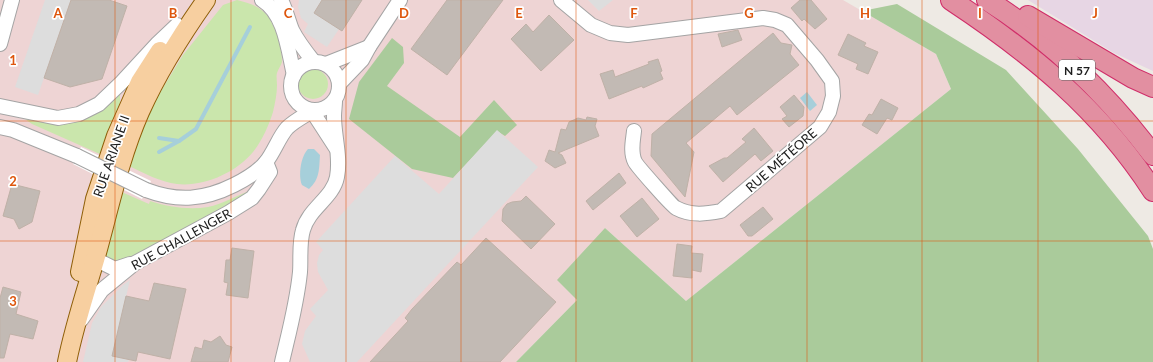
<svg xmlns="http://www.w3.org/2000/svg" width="1153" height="362" font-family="Lato,sans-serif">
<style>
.commercial{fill:#eed4d4}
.industrial{fill:#e7d6e4}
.grass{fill:#cae6ac}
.forest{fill:#aacb9b}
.parking{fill:#ddd}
.water{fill:#a6cfda}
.pier{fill:#fff}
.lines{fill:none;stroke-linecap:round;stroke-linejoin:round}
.stream{stroke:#a6cfda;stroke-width:4}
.building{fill:#c2bab4;stroke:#bfb1a7}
.minor-casing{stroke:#a4a4a4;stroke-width:16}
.major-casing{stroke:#8f5f08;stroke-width:20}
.highway-casing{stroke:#d02d69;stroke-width:22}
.minor{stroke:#fff;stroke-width:14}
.major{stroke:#f7cfa0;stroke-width:18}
.highway{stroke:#e28fa1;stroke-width:20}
.minor-bridge-casing{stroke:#a4a4a4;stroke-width:16;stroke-linecap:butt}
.minor-bridge{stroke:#fff;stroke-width:14}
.grid{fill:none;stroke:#de560d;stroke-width:1;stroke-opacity:0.55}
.labels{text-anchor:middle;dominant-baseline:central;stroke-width:3.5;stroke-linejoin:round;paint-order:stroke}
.shield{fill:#fff;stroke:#616161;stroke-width:1}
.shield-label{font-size:12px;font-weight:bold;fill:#1d1d1d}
.street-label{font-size:13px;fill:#1d1d1d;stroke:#fff}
.grid-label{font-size:13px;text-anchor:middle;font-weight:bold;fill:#de560d;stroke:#fff;stroke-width:3.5;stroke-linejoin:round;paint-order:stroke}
</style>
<rect width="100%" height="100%" fill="#eeeae4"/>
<path class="commercial" d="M0,0H843L936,54L951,89L686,301L605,228L577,300L516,362H0Z"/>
<path class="industrial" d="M1028,0H1153V71L1114,53Z"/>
<g class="grass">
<path d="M237,0C262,6 270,13 278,38C280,46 282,54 282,62C281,66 278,69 277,73C276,76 277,81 277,85C277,94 275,103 273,112C269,125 262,141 253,152C236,173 203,187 177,184C160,182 144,173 129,166L150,109L183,55L223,5Z"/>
<circle cx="313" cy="84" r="15"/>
<path d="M120,92V106L102,155L32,124L25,119L47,123H68Z"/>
<path d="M117,190L149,204L150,201C168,207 189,210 208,207C222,204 236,196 249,191L241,197L128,259L117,264L103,258Z"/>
</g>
<g class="forest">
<path d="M897,4L1006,70L1078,149L1148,236L1153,249V362H516L577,300L557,280L605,228L686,301L951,89L936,54L862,11Z"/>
<path d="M392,38L403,47L404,63L387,86L460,137L494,100L517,125L505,136L497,131L453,178L412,169L349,119L359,82Z"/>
</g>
<g class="parking">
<path d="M45,0H71L38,95L15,87Z"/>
<path d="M299,0H322L314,13L339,29L327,47L304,32L308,24L301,18L298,7Z"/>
<path d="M588,0H613L599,11Z"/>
<path d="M497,130L538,167L357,362H310L302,344L305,331L316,316L310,309L328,290L318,272L317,263L319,255L323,250L316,242L395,156L439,194Z"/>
<path d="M130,280L112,356L129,360L128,362H83L92,323L101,307L123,285Z"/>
</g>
<g class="water">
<path d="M807,92L817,105L810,111L800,98Z"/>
<path d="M308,149H314L320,155C319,169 320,179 309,189L302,185C298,175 301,156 308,149Z"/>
</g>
<path class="pier" d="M81,147L151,181L142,199L73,164Z"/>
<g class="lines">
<g class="stream">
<path d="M159,138L179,141"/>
<path d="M159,152L179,141L196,129L250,27"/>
</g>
</g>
<g class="building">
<path d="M71,0H109L127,6L102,79L70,87L44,78Z"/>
<path d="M322,0H362L342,31L314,13Z"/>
<path d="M447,0H503L447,75L411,49Z"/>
<path d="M800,0H811L827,19L815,29L804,19L802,21L791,8Z"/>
<path d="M549,15L574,40L541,71L511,39L526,24L533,32Z"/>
<path d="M738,30L742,40L722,47L718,34Z"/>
<path d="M773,33L781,43L792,45L790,54L799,65L737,115L730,106L686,143L694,152L685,197L651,156L652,134Z"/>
<path d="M848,34L866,43L864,46L878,52L868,74L856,69L858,64L838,55Z"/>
<path d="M658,59L662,71L660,72L663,79L643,88L642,86L609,99L600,74L613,70L615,77L649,64L648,62Z"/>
<path d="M794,95L804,107L803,116L789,127L782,119L787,116L780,107Z"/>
<path d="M881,99L898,108L892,120L887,118L877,134L862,125L869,114L872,115Z"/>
<path d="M587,117L597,119L595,126L599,136L558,153L562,155L566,163L555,168L545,161L549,150L555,152L561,129L566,130L569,122L578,118L586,120Z"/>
<path d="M754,128L773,151L761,161L755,154L723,182L709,166L724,158H727L746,142L742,139Z"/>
<path d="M619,173L626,183L593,210L586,201Z"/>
<path d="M12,184L40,191L32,222L19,229L14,219L3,216Z"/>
<path d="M526,196L555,224L531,249L502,221L503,209L507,204L512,202L521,201Z"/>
<path d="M642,198L659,219L637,237L620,216Z"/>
<path d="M763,207L773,219L752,236H748L740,225Z"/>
<path d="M486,238L556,302L500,362H370L408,321L405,318L412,309L457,262L461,265Z"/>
<path d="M677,244L692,246L691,253L703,254L701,272L692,270V278L673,276Z"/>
<path d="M232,248L254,251L248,298L226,295L228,283L224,282L226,260H230Z"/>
<path d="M154,283L186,289L170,359L138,352L136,361L112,356L126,296L149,301Z"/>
<path d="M3,287L21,292L16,314L38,321L33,339L10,334L4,358H0V298Z"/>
<path d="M220,336L226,345L232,347L228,362H191L195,347L202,349L204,340L211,342Z"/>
</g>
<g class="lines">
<defs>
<g id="minor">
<path d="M262,0C285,14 288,50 294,75"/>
<path d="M281,0C286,10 288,20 292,30C298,42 306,52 314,62"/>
<path d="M561,0L591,25L610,33L628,35L763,18L775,20L787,25L817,60L832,81L833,96L829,112L820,127L721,211C706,214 691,216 676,208C673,207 637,166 635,162C630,152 633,141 634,131"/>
<path d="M0,44L12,0"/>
<circle cx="315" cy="86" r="24"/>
<path d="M326,64L369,47"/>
<path d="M340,83L362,60L369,47L400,0"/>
<path d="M0,106L58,118L79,114L99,104L122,82L158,43L177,25"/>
<path d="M0,127L13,130L77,156"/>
<path d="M146,190C178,202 204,200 234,185C246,179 258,172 266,162C274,152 279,137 287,128C294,121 304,116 312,111L336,148"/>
<path d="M92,251L95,259L115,269L130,264"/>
<path d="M81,320L102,290L135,263L228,213L252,198L259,189L270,172L266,162"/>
<path d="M282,362C289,332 297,303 300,272C301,259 299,243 303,230C309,208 333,198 337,177C341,157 334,136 334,116C334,111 335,106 335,101"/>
</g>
<g id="major">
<path d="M80,272L95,199L116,136L140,82L160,51"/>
<path d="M67,362C74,327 85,294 95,260C109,210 119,160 140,112C157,74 182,34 206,0"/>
</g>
<g id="highway">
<path d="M951,0C1031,53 1100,109 1153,191"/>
<path d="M987,0C1052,41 1107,94 1153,155"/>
<path d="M1028,16L1133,78L1153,87"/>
</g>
</defs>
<use href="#minor" class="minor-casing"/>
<use href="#major" class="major-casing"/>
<use href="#highway" class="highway-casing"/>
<use href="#minor" class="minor"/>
<use href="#major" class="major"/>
<use href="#highway" class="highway"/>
<defs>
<path id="minor-bridge" d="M77,156L146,190"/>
</defs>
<use href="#minor-bridge" class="minor-bridge-casing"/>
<use href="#minor-bridge" class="minor-bridge"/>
</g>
<path class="grid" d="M115,0V362M231,0V362M346,0V362M461,0V362M576,0V362M692,0V362M807,0V362M922,0V362M1038,0V362M0,121H1153M0,241H1153"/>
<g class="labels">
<rect class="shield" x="1059" y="60" width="36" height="20" rx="3"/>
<g class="shield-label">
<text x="1077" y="70">N 57</text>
</g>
<g class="street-label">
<text transform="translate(111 156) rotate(-71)">RUE ARIANE II</text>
<text transform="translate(781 160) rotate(-41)">RUE MÉTÉORE</text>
<text transform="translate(181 239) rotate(-29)">RUE CHALLENGER</text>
</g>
</g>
<g class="grid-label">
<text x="58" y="18">A</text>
<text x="173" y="18">B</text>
<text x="288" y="18">C</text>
<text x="404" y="18">D</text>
<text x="519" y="18">E</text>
<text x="634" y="18">F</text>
<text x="749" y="18">G</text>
<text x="865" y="18">H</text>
<text x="980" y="18">I</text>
<text x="1095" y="18">J</text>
<text x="13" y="65">1</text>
<text x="13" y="186">2</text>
<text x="13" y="306">3</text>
</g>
</svg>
